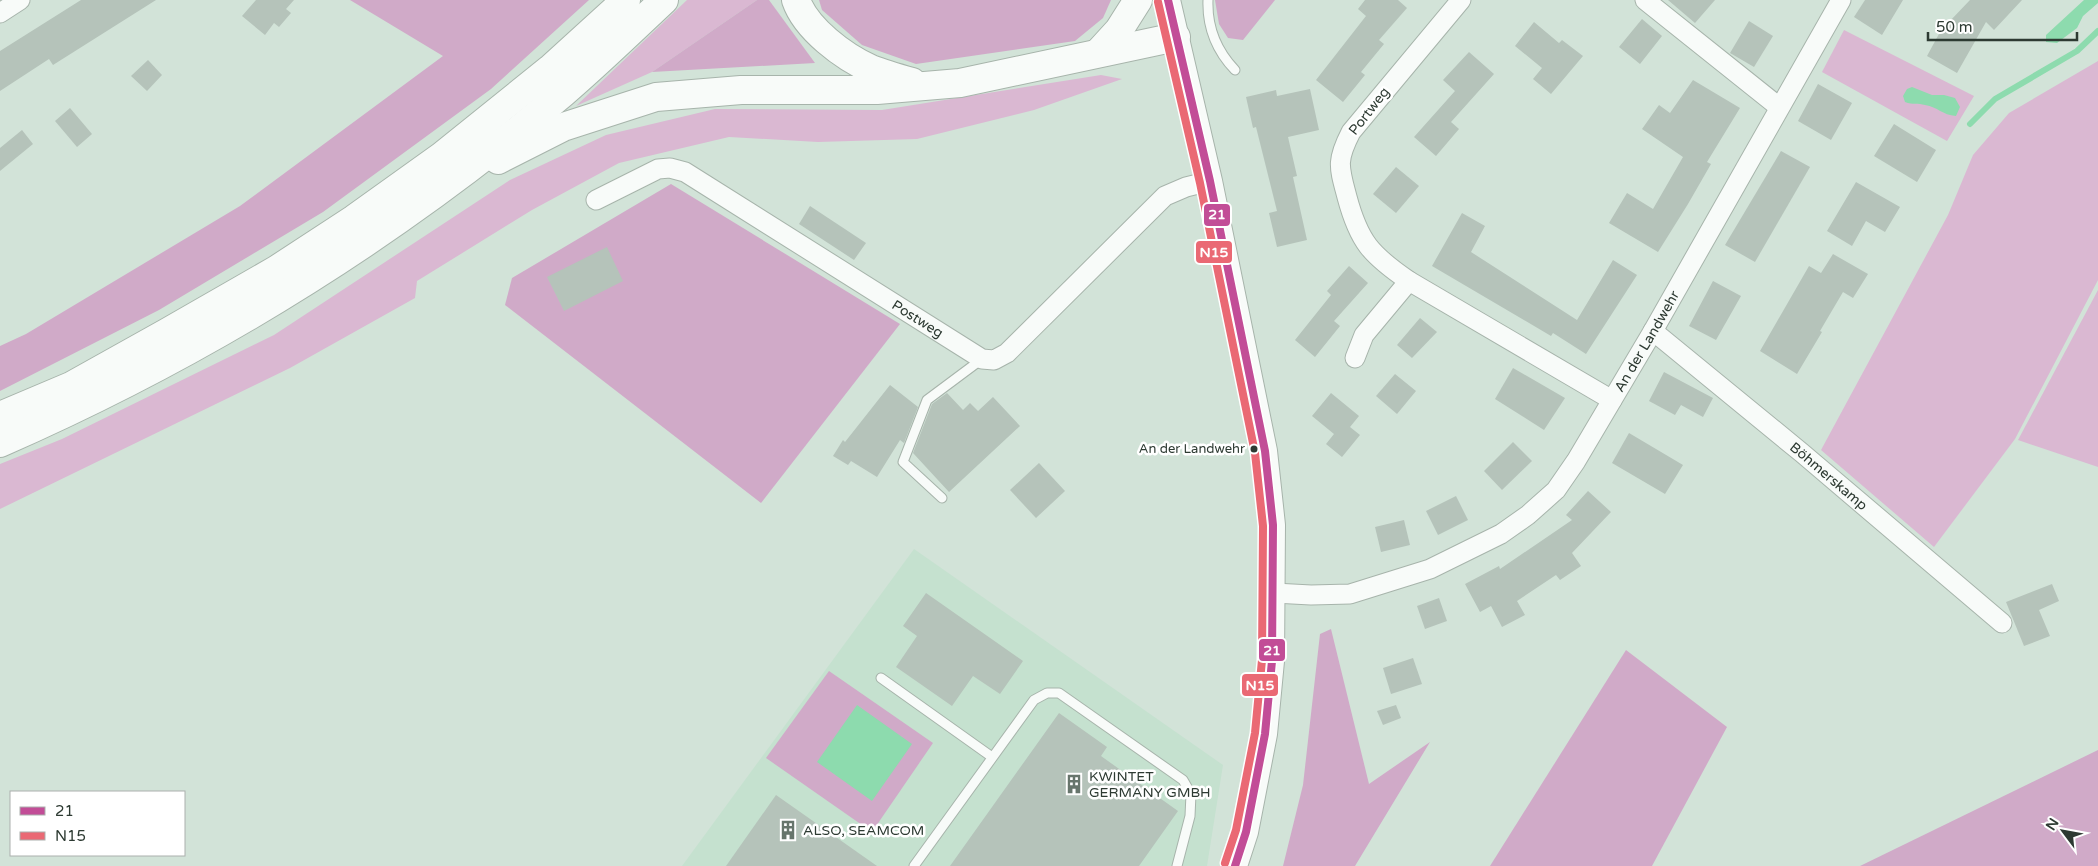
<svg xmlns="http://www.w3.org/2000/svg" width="2098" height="866" font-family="'Varela Round',sans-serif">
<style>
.built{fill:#c5e1cf}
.green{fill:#dab8d2}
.forest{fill:#d0aac8}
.water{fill:#8ddbae}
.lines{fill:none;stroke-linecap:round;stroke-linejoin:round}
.stream{stroke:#8ddbae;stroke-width:6}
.building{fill:#b5c3ba}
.service-casing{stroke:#a7b4ab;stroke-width:11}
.minor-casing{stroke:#a7b4ab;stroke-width:21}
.tertiary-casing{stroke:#a7b4ab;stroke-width:26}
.trunk-casing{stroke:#a7b4ab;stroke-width:30}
.service{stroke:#f8fbf9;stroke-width:9}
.minor{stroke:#f8fbf9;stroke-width:19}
.tertiary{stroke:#f8fbf9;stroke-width:24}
.trunk{stroke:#f8fbf9;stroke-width:28}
.bus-1-casing{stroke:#fff;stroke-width:11}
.bus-2-casing{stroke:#fff;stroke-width:11}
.bus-1{stroke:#c24d97;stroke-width:8}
.bus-2{stroke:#ea6974;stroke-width:8}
.bus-dot{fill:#2d3a32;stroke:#fff;stroke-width:2}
.labels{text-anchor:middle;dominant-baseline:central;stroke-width:5;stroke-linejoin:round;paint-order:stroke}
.bus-label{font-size:13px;fill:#2d3a32;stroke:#fff;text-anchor:end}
.street-label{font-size:14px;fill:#2d3a32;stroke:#fff}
.poi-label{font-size:14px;fill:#2d3a32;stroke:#fff;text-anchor:start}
.line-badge{stroke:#fff;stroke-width:2}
.badge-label{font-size:14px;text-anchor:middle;font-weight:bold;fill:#fff}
</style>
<rect width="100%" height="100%" fill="#d2e3d8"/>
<path class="built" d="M914,549L1223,765L1207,866H682Z"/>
<g class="green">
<path d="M687,0H757L652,72L576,106Z"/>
<path d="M1844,30L1974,96L1947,141L1822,72Z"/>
<path d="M2098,61V280L2015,439L1934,547L1821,450L1948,215L1973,155L2009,113Z"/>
<path d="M1101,75L1122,79L1034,110L917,139L818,142L729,137L619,163L532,210L417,281L415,298L290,368L0,509V464L62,439L274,335L510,180L606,135L715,109L882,110Z"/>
<path d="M2098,290V467L2018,440Z"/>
</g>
<g class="forest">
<path d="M350,0H589L491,89L323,212L159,310L0,391V346L26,334L240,206L443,56Z"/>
<path d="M757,0H769L815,63L652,72Z"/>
<path d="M819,0H1111L1103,18L1075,41L916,64L862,45L822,10Z"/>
<path d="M1215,0H1275L1243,40L1228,38L1219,24Z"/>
<path d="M671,184L900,324L761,503L505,305L512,278Z"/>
<path d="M1331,629L1369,784L1430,742L1355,866H1283L1303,785L1320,634Z"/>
<path d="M1626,650L1727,727L1652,866H1490Z"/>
<path d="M829,671L933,743L872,832L766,758Z"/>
<path d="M2098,750V866H1860Z"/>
</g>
<g class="water">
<path d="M2084,0H2098V3L2083,16L2077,28L2057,43L2046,42V35Z"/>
<path d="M1912,87L1932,95H1944L1955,98L1960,107L1956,116C1942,115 1938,107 1925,105C1918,103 1913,105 1905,102L1903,96L1907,89Z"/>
<path d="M857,705L912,744L872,801L817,762Z"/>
</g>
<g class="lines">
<path class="stream" d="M1970,124L1995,99L2077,51L2098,31"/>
</g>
<g class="building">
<path d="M81,0H156L53,65L49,59L0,91V51Z"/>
<path d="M256,0H294L286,9L291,13L279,27L274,23L265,35L242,16Z"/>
<path d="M1365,0H1398L1407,8L1379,40L1384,44L1361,72L1365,75L1343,102L1316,80L1366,16L1358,9Z"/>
<path d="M1668,0H1715L1695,23Z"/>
<path d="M1865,0H1903L1882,35L1854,17Z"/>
<path d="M1970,0H2022L1994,30L1986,22L1957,73L1927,56L1946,21L1949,22Z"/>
<path d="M1642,19L1662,36L1640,64L1619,47Z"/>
<path d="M1749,21L1773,36L1754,67L1730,53Z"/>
<path d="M1534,22L1559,43L1562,40L1583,56L1551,94L1533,79L1542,68L1515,46Z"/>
<path d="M1469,52L1494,74L1451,122L1459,129L1436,156L1414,137L1455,91L1443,80Z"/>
<path d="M148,60L162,75L147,91L131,76Z"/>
<path d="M1693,80L1740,108L1707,162L1711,164L1688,204L1658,252L1609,223L1627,193L1653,209L1683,157L1642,129L1659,105L1670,113Z"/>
<path d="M1818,84L1852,103L1831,140L1798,121Z"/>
<path d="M1310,89L1319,130L1288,137L1297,176L1293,177L1307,240L1277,247L1269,213L1277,211L1256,127L1253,128L1246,97L1276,90L1277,96Z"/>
<path d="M70,108L92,134L77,147L55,121Z"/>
<path d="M1894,124L1936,150L1917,182L1874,156Z"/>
<path d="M22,130L33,144L0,171V148Z"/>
<path d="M1781,151L1810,167L1755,262L1725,245Z"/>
<path d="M1396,167L1419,186L1396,213L1373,194Z"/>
<path d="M1856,182L1900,207L1885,232L1866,221L1852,246L1827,231Z"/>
<path d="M810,206L866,243L854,260L799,224Z"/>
<path d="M1462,213L1485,226L1471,252L1577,320L1613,260L1637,275L1586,354L1553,333L1551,336L1432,266Z"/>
<path d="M607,247L623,281L564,311L547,277Z"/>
<path d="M1833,254L1868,274L1853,298L1843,292L1820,331L1822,332L1797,374L1760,351L1809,266L1821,273Z"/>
<path d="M1349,266L1368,283L1334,321L1340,326L1315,357L1295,340L1331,295L1327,291Z"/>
<path d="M1713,281L1741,296L1716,340L1689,326Z"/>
<path d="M1420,318L1437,332L1412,358L1397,345Z"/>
<path d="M1513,368L1565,398L1544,430L1495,399Z"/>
<path d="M1664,372L1713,398L1703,417L1681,405L1675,415L1649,401Z"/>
<path d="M1395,374L1416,391L1397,414L1376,396Z"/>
<path d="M890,385L918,407L904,443L900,440L877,477L851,461L848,465L833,456L843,440L845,442Z"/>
<path d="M947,393L963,410L970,403L978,411L993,397L1020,426L949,492L913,453L932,404Z"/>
<path d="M1331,393L1359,416L1350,427L1360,435L1342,457L1326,444L1334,434L1312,416Z"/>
<path d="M1629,433L1683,465L1665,494L1612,463Z"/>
<path d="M1513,442L1532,461L1502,490L1484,471Z"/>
<path d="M1039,463L1065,491L1036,518L1010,490Z"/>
<path d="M1588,491L1611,512L1572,553L1581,566L1560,580L1556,575L1517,601L1525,615L1502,627L1491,606L1480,612L1465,584L1499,566L1500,569L1572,520L1566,515Z"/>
<path d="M1456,496L1468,520L1438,535L1426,511Z"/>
<path d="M1404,520L1410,545L1381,552L1375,527Z"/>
<path d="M2052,584L2059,601L2039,610L2050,636L2024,646L2006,602Z"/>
<path d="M926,593L1023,661L1000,694L973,676L952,706L896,667L917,636L903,626Z"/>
<path d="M1439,598L1447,621L1425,629L1417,606Z"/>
<path d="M1413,658L1422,684L1391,694L1383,668Z"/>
<path d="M1396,705L1401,718L1383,725L1377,711Z"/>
<path d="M1059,713L1107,747L1101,756L1178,811L1139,866H950Z"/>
<path d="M776,795L877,866H726Z"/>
</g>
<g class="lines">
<defs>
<g id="service">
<path d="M1208,0C1207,27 1217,51 1235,70"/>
<path d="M942,498L903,462L927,400L982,359"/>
<path d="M881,678L992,757"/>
<path d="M914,866L1034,700L1047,693H1059L1183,780L1191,794L1190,816L1177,866"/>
</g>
<g id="minor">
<path d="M1461,0L1351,132C1336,161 1339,167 1347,197C1359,242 1371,255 1409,281L1612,400"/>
<path d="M1645,0L1779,107"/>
<path d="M0,13L20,0"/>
<path id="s1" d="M596,200L658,169L670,168L685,172L982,359L994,360L1007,353L1165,196L1186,187L1210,181"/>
<path id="s2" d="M1653,331L1802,453L2002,623"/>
<path d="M1355,358L1364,335L1409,281"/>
<path id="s3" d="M1274,593L1311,595L1350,594L1430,569L1501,534L1528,515L1556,490L1576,461L1653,331L1841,0"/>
</g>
<path id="tertiary" d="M1168,0L1210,181L1265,451L1273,525L1272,661L1265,734L1246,832L1235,866"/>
<g id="trunk">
<path d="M796,0C806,29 844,57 871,69C884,74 898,78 912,82"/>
<path d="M1098,53L1119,30L1138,0"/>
<path d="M498,160L563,127L656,97L741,90H877L960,83L1176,37"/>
<path d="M0,416L71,386L166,333L276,270L354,219L442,156L550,69L626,0"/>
<path d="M0,443C203,354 394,236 563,93C598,63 631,31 664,0"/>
</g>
</defs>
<use href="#service" class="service-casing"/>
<use href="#minor" class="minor-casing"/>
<use href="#tertiary" class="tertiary-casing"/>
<use href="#trunk" class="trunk-casing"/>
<use href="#service" class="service"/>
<use href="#minor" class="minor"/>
<use href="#tertiary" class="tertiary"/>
<use href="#trunk" class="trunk"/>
<defs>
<path id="bus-1" d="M1168,0L1210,181L1265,451L1273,525L1272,661L1265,734L1246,832L1235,866"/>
<path id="bus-2" d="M1158,2L1200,183L1255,453L1263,526L1262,660L1255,733L1236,830L1225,863"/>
</defs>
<use href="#bus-1" class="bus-1-casing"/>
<use href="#bus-2" class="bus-2-casing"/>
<use href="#bus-1" class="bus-1"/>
<use href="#bus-2" class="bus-2"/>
</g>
<defs>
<symbol id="building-bare" viewBox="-9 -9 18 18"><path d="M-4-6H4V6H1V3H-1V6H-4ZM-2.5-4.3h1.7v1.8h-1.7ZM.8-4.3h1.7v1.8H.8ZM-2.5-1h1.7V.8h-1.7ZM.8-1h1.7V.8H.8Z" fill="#67756c" stroke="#fff" stroke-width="2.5" paint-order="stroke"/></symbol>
</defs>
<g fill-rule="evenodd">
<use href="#building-bare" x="1060" y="770" width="28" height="28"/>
<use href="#building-bare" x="774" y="816" width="28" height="28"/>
</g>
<circle class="bus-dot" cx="1254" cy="449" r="4.5"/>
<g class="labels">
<g class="bus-label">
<text x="1245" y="449">An der Landwehr</text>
</g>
<g class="street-label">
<text transform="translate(1369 111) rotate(-52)">Portweg</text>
<text stroke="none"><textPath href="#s1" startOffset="372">Postweg</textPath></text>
<text stroke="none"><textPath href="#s3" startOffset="484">An der Landwehr</textPath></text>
<text stroke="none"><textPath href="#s2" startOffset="228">Böhmerskamp</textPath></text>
</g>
<g class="poi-label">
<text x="1089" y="776">KWINTET<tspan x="1089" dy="16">GERMANY GMBH</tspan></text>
<text x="803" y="830">ALSO, SEAMCOM</text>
</g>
</g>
<g class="line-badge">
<rect x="1203" y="203" width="28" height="24" rx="5" fill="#c24d97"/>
<rect x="1195" y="240" width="38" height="24" rx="5" fill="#ea6974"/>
<rect x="1258" y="638" width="28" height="24" rx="5" fill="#c24d97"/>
<rect x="1241" y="673" width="38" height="24" rx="5" fill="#ea6974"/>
</g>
<g class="badge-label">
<text x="1217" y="219">21</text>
<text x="1214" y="257">N15</text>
<text x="1272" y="655">21</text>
<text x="1260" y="690">N15</text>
</g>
<rect x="10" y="791" width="175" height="65" fill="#ffffff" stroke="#abb0ad"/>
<rect x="20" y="807" width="25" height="8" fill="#c24d97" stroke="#abb0ad"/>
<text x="55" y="816" font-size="15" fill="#2d3a32">21</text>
<rect x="20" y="832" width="25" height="8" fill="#ea6974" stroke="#abb0ad"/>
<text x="55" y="841" font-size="15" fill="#2d3a32">N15</text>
<g transform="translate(2063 831) rotate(302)" stroke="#ffffff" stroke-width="4" paint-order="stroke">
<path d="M0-4L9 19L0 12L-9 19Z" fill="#2d3a32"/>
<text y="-8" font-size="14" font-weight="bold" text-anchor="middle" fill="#2d3a32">N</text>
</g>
<path d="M1928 32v8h149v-8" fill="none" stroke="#2d3a32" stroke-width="2.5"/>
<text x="1936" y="32" font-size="15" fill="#2d3a32" stroke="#ffffff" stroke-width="4" paint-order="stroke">50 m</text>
</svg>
